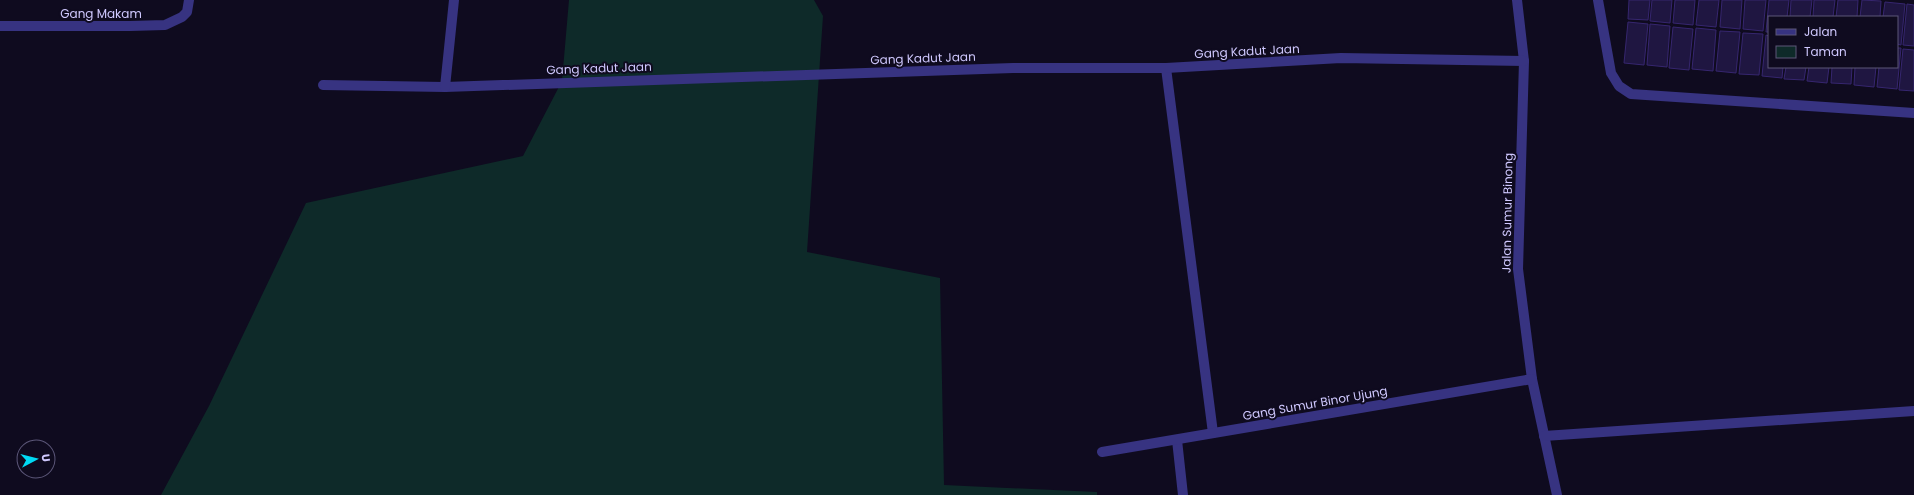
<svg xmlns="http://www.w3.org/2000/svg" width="1914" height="495" font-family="Poppins,sans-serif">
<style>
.green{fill:#0e2a29}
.building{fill:#1f1641;stroke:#36266f}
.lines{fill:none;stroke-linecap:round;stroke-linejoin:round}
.minor{stroke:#373381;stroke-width:10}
.labels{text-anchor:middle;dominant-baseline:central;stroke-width:4;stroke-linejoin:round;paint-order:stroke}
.street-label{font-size:12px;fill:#d0c9ff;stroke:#0f0b1f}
</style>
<rect width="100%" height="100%" fill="#0f0b1f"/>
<path class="green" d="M569,0H814L823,16L807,252L940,278L944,485L1097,492V495H161L209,406L306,203L523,156L562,81Z"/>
<g class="building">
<path d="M1629,0H1650L1648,20L1628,19Z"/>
<path d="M1652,0H1672L1670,23L1650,21Z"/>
<path d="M1675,0H1695L1693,25L1673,23Z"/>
<path d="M1699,0H1719L1716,27L1696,25Z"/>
<path d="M1722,0H1742L1740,29L1720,27Z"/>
<path d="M1745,0H1766L1763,31L1743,29Z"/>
<path d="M1769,0H1789L1787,17H1769V32H1766Z"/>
<path d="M1791,0H1812L1810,17H1790Z"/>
<path d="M1814,0H1835L1833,17H1813Z"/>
<path d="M1838,0H1858L1857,17H1836Z"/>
<path d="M1862,0L1881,1L1880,17H1860Z"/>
<path d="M1885,2L1905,4L1901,45L1897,44V17H1883Z"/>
<path d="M1907,4L1914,5V46L1903,45Z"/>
<path d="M1628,22L1648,24L1644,65L1624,63Z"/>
<path d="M1650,24L1670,26L1667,67L1647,65Z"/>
<path d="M1673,27L1693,29L1689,70L1669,68Z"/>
<path d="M1696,28L1716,30L1713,71L1692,69Z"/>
<path d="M1720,31L1740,32L1736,73L1716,71Z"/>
<path d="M1743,33L1763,34L1759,75L1739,74Z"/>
<path d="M1766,35L1769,36V67H1783L1782,78L1762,76Z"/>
<path d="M1897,48H1901L1897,89L1877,87L1879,67H1897Z"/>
<path d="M1903,49L1914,50V91L1899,90Z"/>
<path d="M1786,67H1806L1804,80L1784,79Z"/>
<path d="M1809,67H1829L1827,83L1807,81Z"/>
<path d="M1832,67H1852L1851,84L1831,83Z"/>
<path d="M1855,67H1876L1874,87L1854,85Z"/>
</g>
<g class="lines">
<g class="minor">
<path d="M1517,0L1524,61L1518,269L1532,379L1557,495"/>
<path d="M1598,0L1611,73L1619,86L1631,94L1914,113"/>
<path d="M0,26H130L165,25L182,17L187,12L189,0"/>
<path d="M1166,68L1213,433"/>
<path d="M323,85L445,87L1013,68H1166L1341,58L1524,61"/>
<path d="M445,87L454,0"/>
<path d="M1544,436L1914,411"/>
<path d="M1177,440L1183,495"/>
<path d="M1102,452L1532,379"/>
</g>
</g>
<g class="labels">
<g class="street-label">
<text x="101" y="13">Gang Makam</text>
<text transform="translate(1247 51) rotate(-3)">Gang Kadut Jaan</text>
<text transform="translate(923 58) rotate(-2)">Gang Kadut Jaan</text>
<text transform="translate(599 68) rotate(-2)">Gang Kadut Jaan</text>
<text transform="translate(1507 213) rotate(-89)">Jalan Sumur Binong</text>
<text transform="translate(1315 403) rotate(-10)">Gang Sumur Binor Ujung</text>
</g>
</g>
<rect x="1768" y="16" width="130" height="52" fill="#0f0b1f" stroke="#5c5779"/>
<rect x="1776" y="29" width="20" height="6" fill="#373381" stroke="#5c5779"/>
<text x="1804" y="36" font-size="12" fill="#d0c9ff">Jalan</text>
<rect x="1776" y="46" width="20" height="12" fill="#0e2a29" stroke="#5c5779"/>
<text x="1804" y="56" font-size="12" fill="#d0c9ff">Taman</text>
<g transform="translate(36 459) rotate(83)"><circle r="19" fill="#0f0b1f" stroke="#5c5779"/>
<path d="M0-3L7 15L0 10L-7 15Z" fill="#00d9f4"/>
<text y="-6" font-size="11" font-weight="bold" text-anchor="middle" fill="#d0c9ff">U</text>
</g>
</svg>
